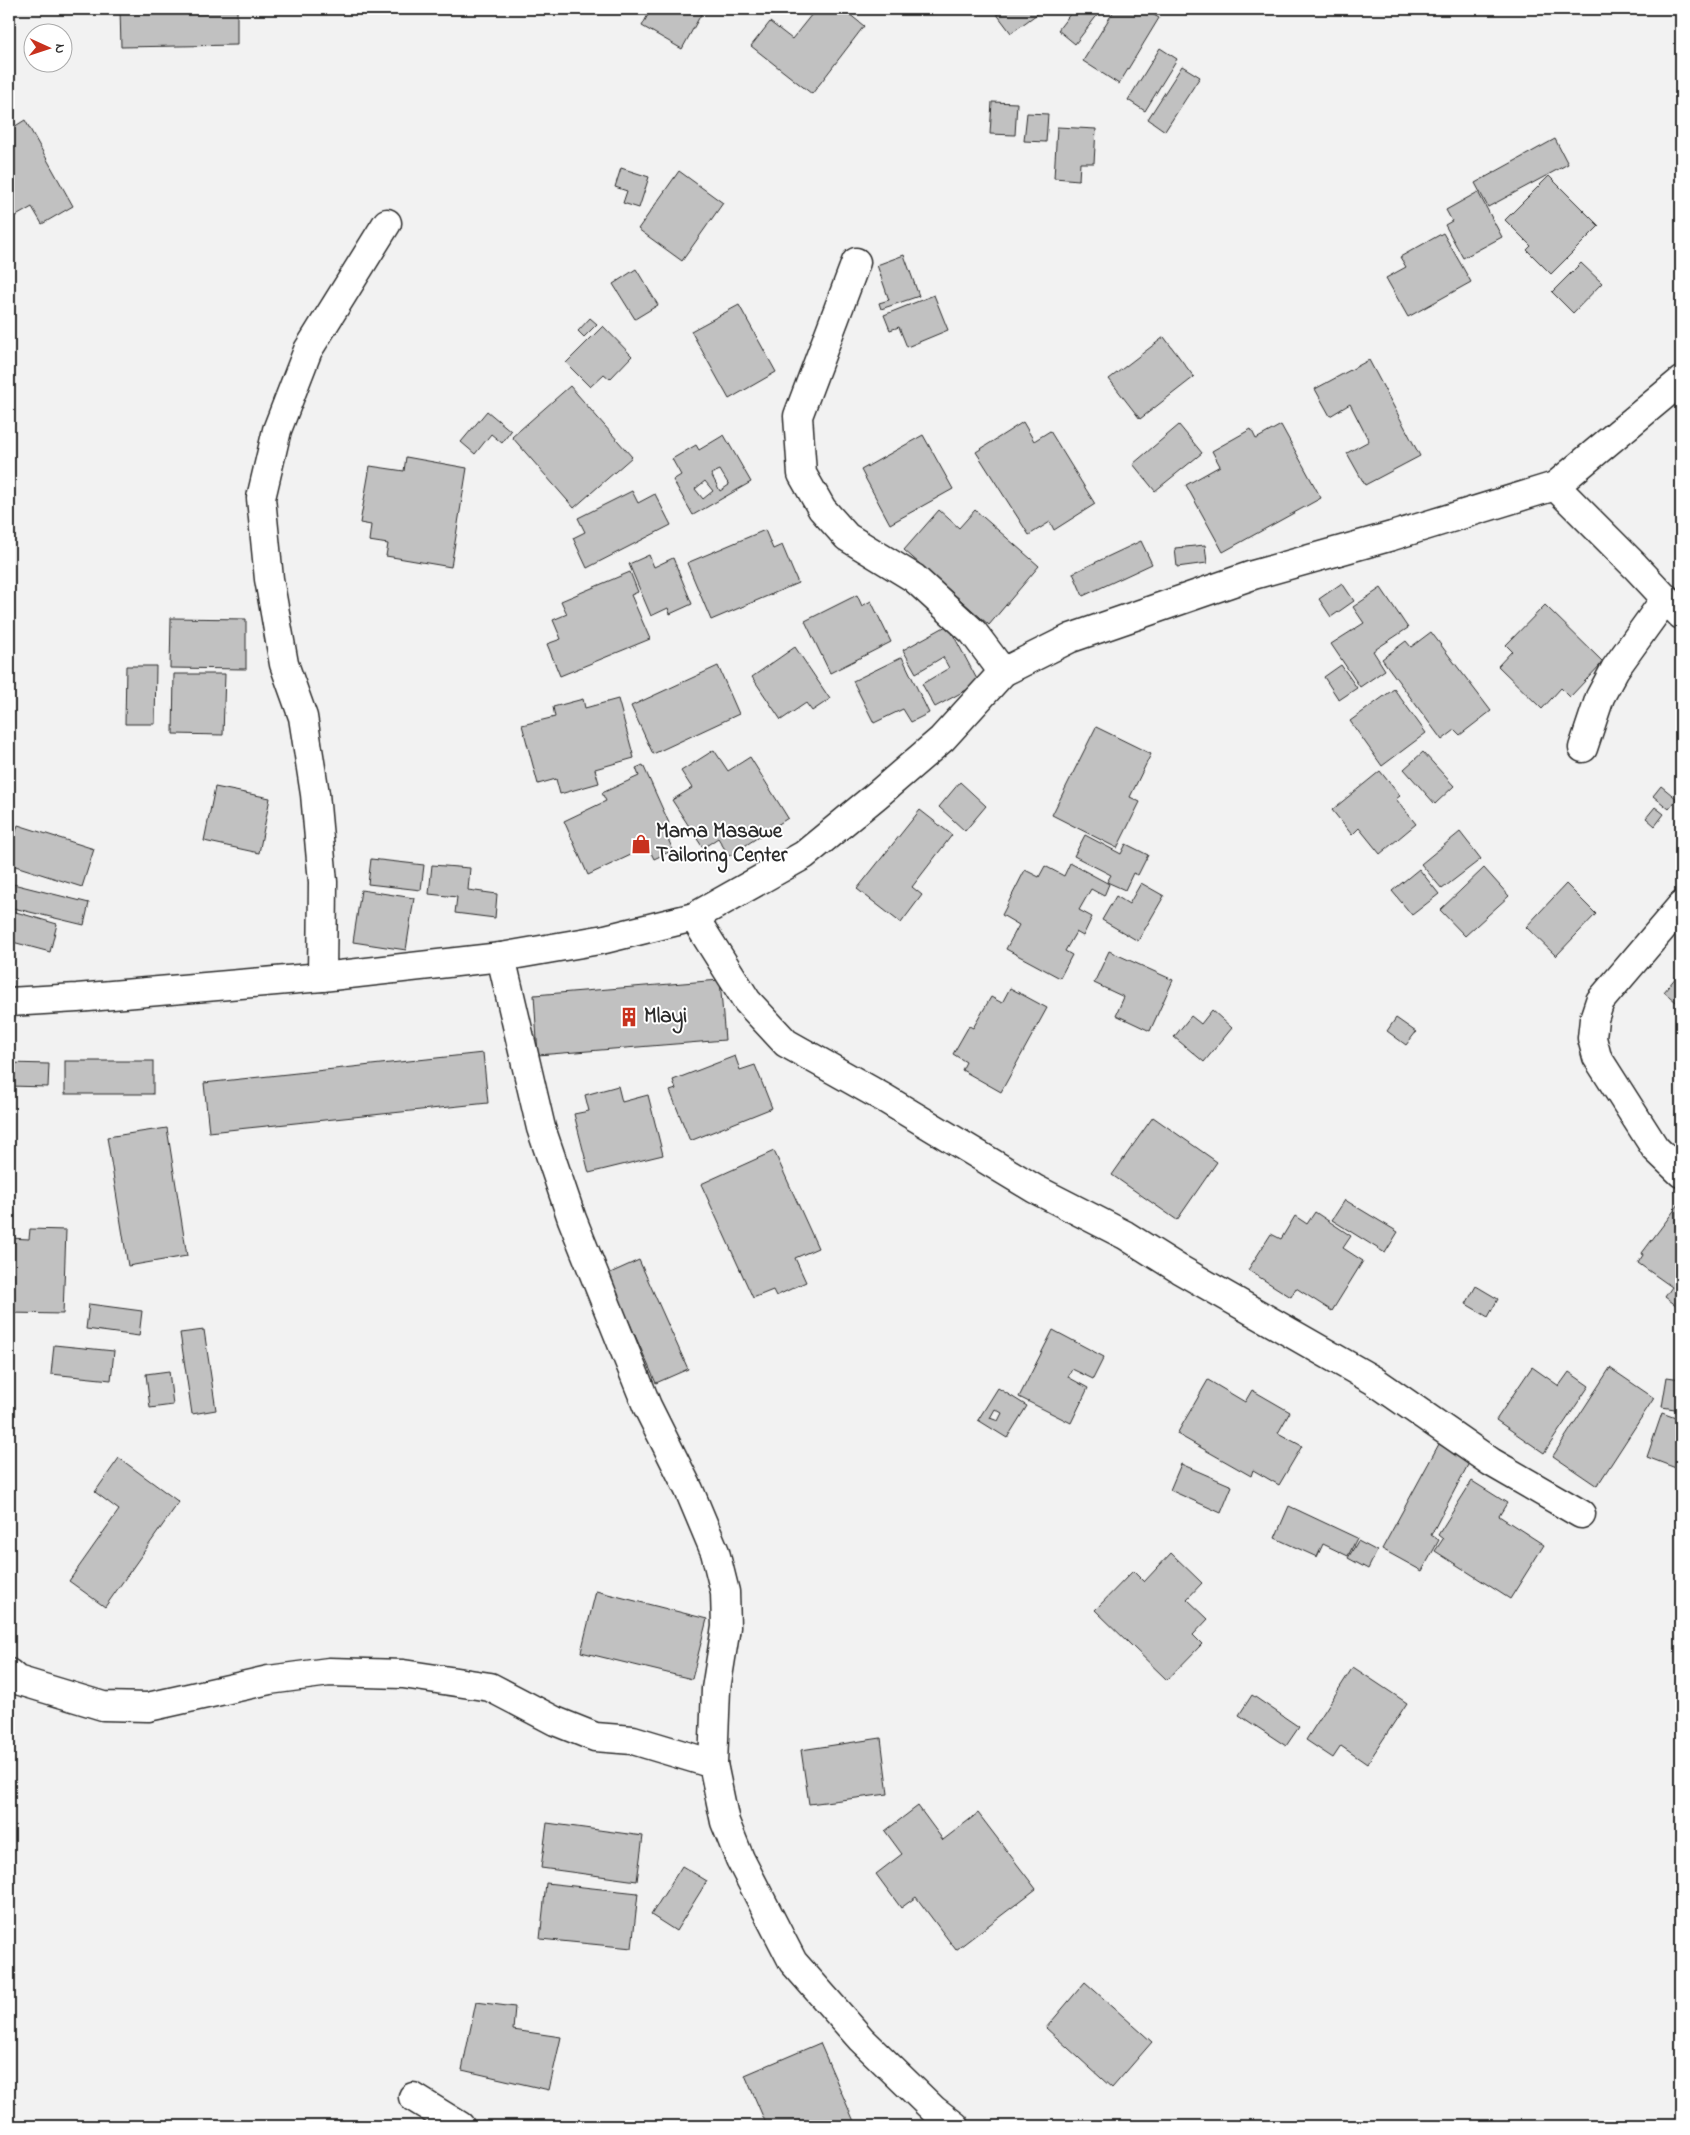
<svg xmlns="http://www.w3.org/2000/svg" width="1690" height="2135" font-family="'Indie Flower',sans-serif">
<style>
.building{fill:#c1c1c1;stroke:#2b2b2b;fill-rule:evenodd}
.lines{fill:none;stroke-linecap:round;stroke-linejoin:round}
.minor-casing{stroke:#2b2b2b;stroke-width:31}
.minor{stroke:#fff;stroke-width:28}
.labels{text-anchor:middle;dominant-baseline:central;stroke-width:4;stroke-linejoin:round;paint-order:stroke}
.poi-label{font-size:21px;font-weight:bold;fill:#2b2b2b;stroke:#fff;text-anchor:start}
</style>
<rect width="100%" height="100%" fill="#f2f2f2"/>
<filter id="ink" filterUnits="userSpaceOnUse"><feTurbulence type="fractalNoise" baseFrequency=".02" numOctaves="2"/><feDisplacementMap in="SourceGraphic" scale="10" xChannelSelector="R" yChannelSelector="G"/><feConvolveMatrix kernelMatrix="1 2 1 2 8 2 1 2 1" color-interpolation-filters="sRGB"/></filter>
<g filter="url(#ink)">
<g class="building">
<path d="M120,9H237V45L121,47Z"/>
<path d="M651,9H704L682,49L642,26Z"/>
<path d="M816,9H843L864,26L812,94L751,46L770,22L792,39Z"/>
<path d="M993,9H1044L1011,33Z"/>
<path d="M1074,9H1102L1075,44L1058,30Z"/>
<path d="M1115,9H1144L1159,18L1119,84L1083,61Z"/>
<path d="M1160,48L1177,59L1145,111L1128,100Z"/>
<path d="M1182,66L1200,77L1165,131L1148,119Z"/>
<path d="M992,102L1017,103L1015,135L990,134Z"/>
<path d="M1027,113L1048,114L1046,142L1024,141Z"/>
<path d="M25,120L73,206L42,224L32,207L9,220V130Z"/>
<path d="M1057,127L1096,129L1094,163H1080L1079,180L1054,178Z"/>
<path d="M1555,139L1568,164L1488,207L1475,183Z"/>
<path d="M621,168L649,177L639,208L623,203L627,191L615,187Z"/>
<path d="M679,171L723,203L682,261L638,229Z"/>
<path d="M1549,176L1599,226L1551,274L1527,250L1531,246L1505,220Z"/>
<path d="M1478,192L1502,237L1463,258L1445,225L1452,221L1446,210Z"/>
<path d="M1443,233L1471,282L1408,317L1386,278L1406,267L1400,257Z"/>
<path d="M904,255L919,296L881,309L879,303L889,300L877,265Z"/>
<path d="M1581,263L1602,283L1573,313L1552,292Z"/>
<path d="M636,269L658,305L635,319L613,284Z"/>
<path d="M934,295L948,330L907,347L899,327L890,330L884,315Z"/>
<path d="M739,305L776,372L729,399L691,331Z"/>
<path d="M590,318L597,324L584,337L578,331Z"/>
<path d="M603,326L632,356L610,379L604,374L590,387L566,363Z"/>
<path d="M1164,337L1194,377L1140,419L1109,379Z"/>
<path d="M1369,360L1420,456L1365,485L1347,453L1369,441L1350,404L1330,416L1315,389Z"/>
<path d="M570,386L632,457L574,508L512,437Z"/>
<path d="M487,411L511,431L502,443L491,434L475,454L461,442Z"/>
<path d="M1023,422L1034,441L1050,431L1095,504L1054,530L1050,522L1029,535L976,452Z"/>
<path d="M1179,425L1202,453L1155,491L1133,464Z"/>
<path d="M1281,425L1321,498L1223,552L1186,485L1220,466L1212,451L1251,429L1256,439Z"/>
<path d="M724,435L751,482L693,515L673,480L681,475L672,459L696,445L699,450ZM720,470L729,485L720,491L711,474ZM705,481L713,491L703,499L695,489Z"/>
<path d="M923,435L953,489L890,524L861,470Z"/>
<path d="M406,457L467,468L451,567L386,556L388,544L369,541L371,525L360,523L370,466L404,471Z"/>
<path d="M632,491L638,503L655,494L671,525L587,568L573,538L585,532L578,518Z"/>
<path d="M939,510L959,528L975,510L1039,566L989,625L904,550Z"/>
<path d="M765,530L773,549L782,545L798,583L711,620L687,563Z"/>
<path d="M1141,541L1152,564L1083,596L1073,573Z"/>
<path d="M1205,545L1207,563L1177,567L1175,548Z"/>
<path d="M649,555L654,567L673,558L692,604L670,614L668,608L651,616L629,564Z"/>
<path d="M630,572L638,592L631,595L650,639L560,676L547,644L561,639L553,620L567,614L561,601Z"/>
<path d="M1342,583L1354,601L1331,617L1319,599Z"/>
<path d="M1381,588L1408,628L1373,651L1385,670L1360,687L1331,644L1364,623L1353,607Z"/>
<path d="M857,595L862,606L871,601L891,642L830,673L805,621Z"/>
<path d="M1545,605L1603,662L1570,697L1561,688L1542,709L1498,666L1512,651L1506,645Z"/>
<path d="M171,618L246,619V669L170,668Z"/>
<path d="M948,625L979,683L935,707L922,684L949,668L943,657L916,673L903,650Z"/>
<path d="M1431,632L1491,711L1460,735L1455,730L1442,740L1382,659L1406,641L1411,647Z"/>
<path d="M795,647L830,699L812,711L806,703L781,720L752,677Z"/>
<path d="M902,657L929,713L911,722L903,709L874,723L853,681Z"/>
<path d="M1341,665L1357,688L1339,700L1324,677Z"/>
<path d="M126,666H156L155,724H125Z"/>
<path d="M718,666L739,714L653,754L631,706Z"/>
<path d="M174,674H225L223,735L173,734Z"/>
<path d="M1394,689L1426,733L1382,766L1350,721Z"/>
<path d="M583,699L585,708L618,699L634,758L595,769L599,783L560,794L556,779L538,784L522,725L555,717L553,707Z"/>
<path d="M1096,727L1151,754L1130,797L1140,802L1117,848L1052,815Z"/>
<path d="M714,750L728,771L750,757L788,818L729,856L718,838L703,848L672,800L692,788L681,771Z"/>
<path d="M1423,752L1454,786L1435,804L1404,769Z"/>
<path d="M643,765L669,823L662,826L673,850L654,859L648,847L588,875L564,821L606,801L602,793L639,776L636,768Z"/>
<path d="M1380,771L1400,796L1396,799L1416,824L1380,854L1359,828L1352,835L1332,810Z"/>
<path d="M960,782L986,806L965,831L939,807Z"/>
<path d="M1661,786L1677,799L1669,809L1653,796Z"/>
<path d="M215,787L270,798L259,853L204,841Z"/>
<path d="M1655,807L1664,814L1655,826L1646,818Z"/>
<path d="M920,810L952,835L912,887L922,895L901,923L857,889Z"/>
<path d="M18,825L94,849L82,887L9,864V854Z"/>
<path d="M1460,832L1481,859L1442,889L1421,864Z"/>
<path d="M1085,835L1121,854L1126,844L1148,855L1138,875L1133,873L1125,890L1107,882L1111,875L1074,856Z"/>
<path d="M371,859L424,865L421,890L368,884Z"/>
<path d="M1070,863L1109,884L1104,896L1091,889L1079,910L1092,917L1083,936L1076,932L1065,951L1072,955L1060,978L1006,949L1019,925L1002,915L1025,870L1039,877L1045,866L1064,876Z"/>
<path d="M432,865L470,868L468,890L497,894L495,918L455,913L457,897L429,894Z"/>
<path d="M1484,868L1509,896L1465,936L1440,910Z"/>
<path d="M1419,869L1439,894L1412,915L1392,891Z"/>
<path d="M9,883L89,903L84,925L9,907Z"/>
<path d="M1141,883L1164,896L1138,941L1102,920L1116,896L1129,904Z"/>
<path d="M1566,884L1596,914L1556,956L1526,927Z"/>
<path d="M361,890L414,898L406,950L353,942Z"/>
<path d="M9,910L57,924L50,952L9,941Z"/>
<path d="M1109,951L1173,980L1150,1031L1116,1015L1124,997L1094,983Z"/>
<path d="M1681,971V1006L1664,992Z"/>
<path d="M720,980L725,1040L538,1055L534,995Z"/>
<path d="M1010,988L1047,1008L1001,1092L962,1070L966,1062L953,1054L969,1026L973,1028L991,997L1002,1003Z"/>
<path d="M1212,1010L1232,1028L1204,1062L1174,1037L1191,1016L1201,1024Z"/>
<path d="M1396,1018L1416,1032L1406,1045L1387,1031Z"/>
<path d="M483,1053L488,1103L209,1132L204,1083Z"/>
<path d="M735,1056L740,1070L755,1065L772,1108L690,1141L670,1091L676,1089L673,1080Z"/>
<rect x="65" y="1061" width="88" height="33"/>
<path d="M9,1063L49,1064L48,1087L9,1086Z"/>
<path d="M618,1086L622,1102L648,1095L663,1155L589,1173L574,1114L589,1111L585,1095Z"/>
<path d="M1153,1117L1217,1162L1177,1220L1112,1175Z"/>
<path d="M167,1128L187,1256L128,1266L107,1137Z"/>
<path d="M774,1151L818,1248L795,1258L806,1282L776,1296L773,1290L753,1298L701,1184Z"/>
<path d="M1345,1200L1398,1232L1385,1253L1332,1220Z"/>
<path d="M1679,1204L1681,1205V1309L1665,1297L1672,1287L1638,1263L1643,1255L1642,1253Z"/>
<path d="M1315,1212L1351,1236L1343,1248L1363,1261L1332,1311L1296,1288L1291,1297L1248,1270L1271,1234L1281,1239L1295,1216L1307,1224Z"/>
<path d="M30,1229L66,1230L63,1314L9,1313V1238L29,1239Z"/>
<path d="M639,1260L688,1369L656,1383L608,1274Z"/>
<path d="M1476,1286L1498,1299L1488,1317L1466,1304Z"/>
<path d="M89,1304L142,1311L139,1336L86,1329Z"/>
<path d="M204,1330L216,1410L192,1414L180,1333Z"/>
<path d="M1053,1330L1104,1357L1093,1379L1072,1369L1068,1377L1088,1388L1071,1423L1019,1397Z"/>
<path d="M54,1345L114,1351L111,1380L51,1374Z"/>
<path d="M1532,1367L1559,1386L1569,1372L1589,1386L1544,1453L1496,1420Z"/>
<path d="M1610,1368L1654,1398L1597,1486L1553,1456Z"/>
<path d="M169,1371L173,1405L150,1408L146,1374Z"/>
<path d="M1667,1377L1681,1379V1410L1662,1407Z"/>
<path d="M1208,1380L1245,1402L1252,1390L1290,1412L1278,1433L1302,1446L1279,1485L1253,1470L1251,1476L1177,1434Z"/>
<path d="M998,1388L1027,1406L1007,1438L978,1420ZM995,1409L1002,1413L998,1421L990,1418Z"/>
<path d="M1662,1413L1681,1420V1470L1647,1457Z"/>
<path d="M1439,1444L1470,1461L1431,1535L1439,1540L1422,1571L1382,1549Z"/>
<path d="M119,1458L179,1502L105,1607L69,1581L119,1510L95,1492Z"/>
<path d="M1181,1464L1232,1486L1221,1513L1170,1490Z"/>
<path d="M1472,1481L1507,1503L1499,1516L1544,1545L1510,1599L1435,1551L1443,1539L1438,1535Z"/>
<path d="M1289,1506L1357,1538L1348,1556L1323,1544L1317,1557L1275,1538Z"/>
<path d="M1358,1541L1377,1551L1368,1569L1348,1558Z"/>
<path d="M1171,1553L1202,1583L1187,1599L1208,1619L1193,1635L1202,1644L1167,1680L1095,1610L1133,1571L1144,1582Z"/>
<path d="M596,1591L707,1619L692,1679L581,1652Z"/>
<path d="M1353,1667L1407,1703L1367,1764L1341,1746L1333,1758L1306,1740Z"/>
<path d="M1252,1695L1299,1727L1286,1746L1239,1715Z"/>
<path d="M881,1738L888,1794L809,1804L801,1750Z"/>
<path d="M918,1806L943,1840L978,1813L1036,1889L956,1950L916,1897L901,1908L876,1874L902,1854L885,1831Z"/>
<path d="M547,1823L643,1836L637,1881L541,1868Z"/>
<path d="M682,1866L707,1881L676,1931L651,1915Z"/>
<path d="M546,1883L638,1893L632,1948L540,1939Z"/>
<path d="M1085,1982L1152,2042L1112,2088L1046,2028Z"/>
<path d="M476,2002L515,2007L513,2030L561,2037L549,2090L462,2070Z"/>
<path d="M820,2043L856,2126H767L745,2075Z"/>
</g>
<g class="lines">
<defs>
<g id="minor">
<path d="M856,262L798,416L802,474L822,509L847,537L914,578L973,632L1003,672"/>
<path d="M1555,486L1635,566L1681,615"/>
<path d="M1583,748L1600,697L1615,669L1666,598"/>
<path d="M1681,906L1600,1001L1594,1019L1592,1038L1597,1057L1655,1148L1681,1173"/>
<path d="M694,917L747,1001L786,1043L884,1098L1035,1189L1125,1235L1179,1269L1373,1380L1491,1462L1581,1514"/>
<path d="M501,957L541,1128L572,1219L647,1406L689,1490L715,1552L725,1592L726,1627L716,1689L713,1764L725,1822L740,1859L793,1962L861,2039L934,2110L955,2126"/>
<path d="M322,977L323,882L315,794L303,717L284,664L269,579L261,498L277,430L308,350L387,223"/>
<path d="M9,1002L77,998L322,977L501,957L605,939L694,917L804,855L877,795L942,739L1003,672L1071,638L1253,575L1392,536L1555,486L1681,381"/>
<path d="M9,1673L17,1680L103,1706L148,1707L269,1680L329,1672L403,1674L490,1687L555,1721L595,1737L633,1740L713,1764"/>
<path d="M413,2097L460,2126"/>
</g>
</defs>
<use href="#minor" class="minor-casing"/>
<use href="#minor" class="minor"/>
</g>
</g>
<defs>
<symbol id="shop-bare" viewBox="-9 -9 18 18"><path d="M-5-2.5h2.3a2.7 3.5 0 0 1 5.4 0H5L5.5 6h-11ZM-1.5-2.5h3a1.5 2.3 0 0 0-3 0Z" fill="#c8321e" stroke="#fff" stroke-width="2.5" paint-order="stroke"/></symbol>
<symbol id="building-bare" viewBox="-9 -9 18 18"><path d="M-4-6H4V6H1V3H-1V6H-4ZM-2.5-4.3h1.7v1.8h-1.7ZM.8-4.3h1.7v1.8H.8ZM-2.5-1h1.7V.8h-1.7ZM.8-1h1.7V.8H.8Z" fill="#c8321e" stroke="#fff" stroke-width="2.5" paint-order="stroke"/></symbol>
</defs>
<g fill-rule="evenodd">
<use href="#shop-bare" x="627" y="830" width="28" height="28"/>
<use href="#building-bare" x="615" y="1003" width="28" height="28"/>
</g>
<g class="labels">
<g class="poi-label">
<text x="656" y="832">Mama Masawe<tspan x="656" dy="24">Tailoring Center</tspan></text>
<text x="644" y="1017">Mlayi</text>
</g>
</g>
<rect width="1690" height="2135" fill="none" stroke="#fff" stroke-width="30"/>
<rect x="15" y="15" width="1660" height="2105" fill="none" stroke="#2b2b2b" stroke-width="2" filter="url(#ink)"/>
<g transform="translate(48 48) rotate(93)"><circle r="24" fill="#ffffff" stroke="#aaaaaa"/>
<path d="M0-4L9 19L0 12L-9 19Z" fill="#c8321e"/>
<text y="-8" font-size="14" font-weight="bold" text-anchor="middle" fill="#2b2b2b">N</text>
</g>
</svg>
